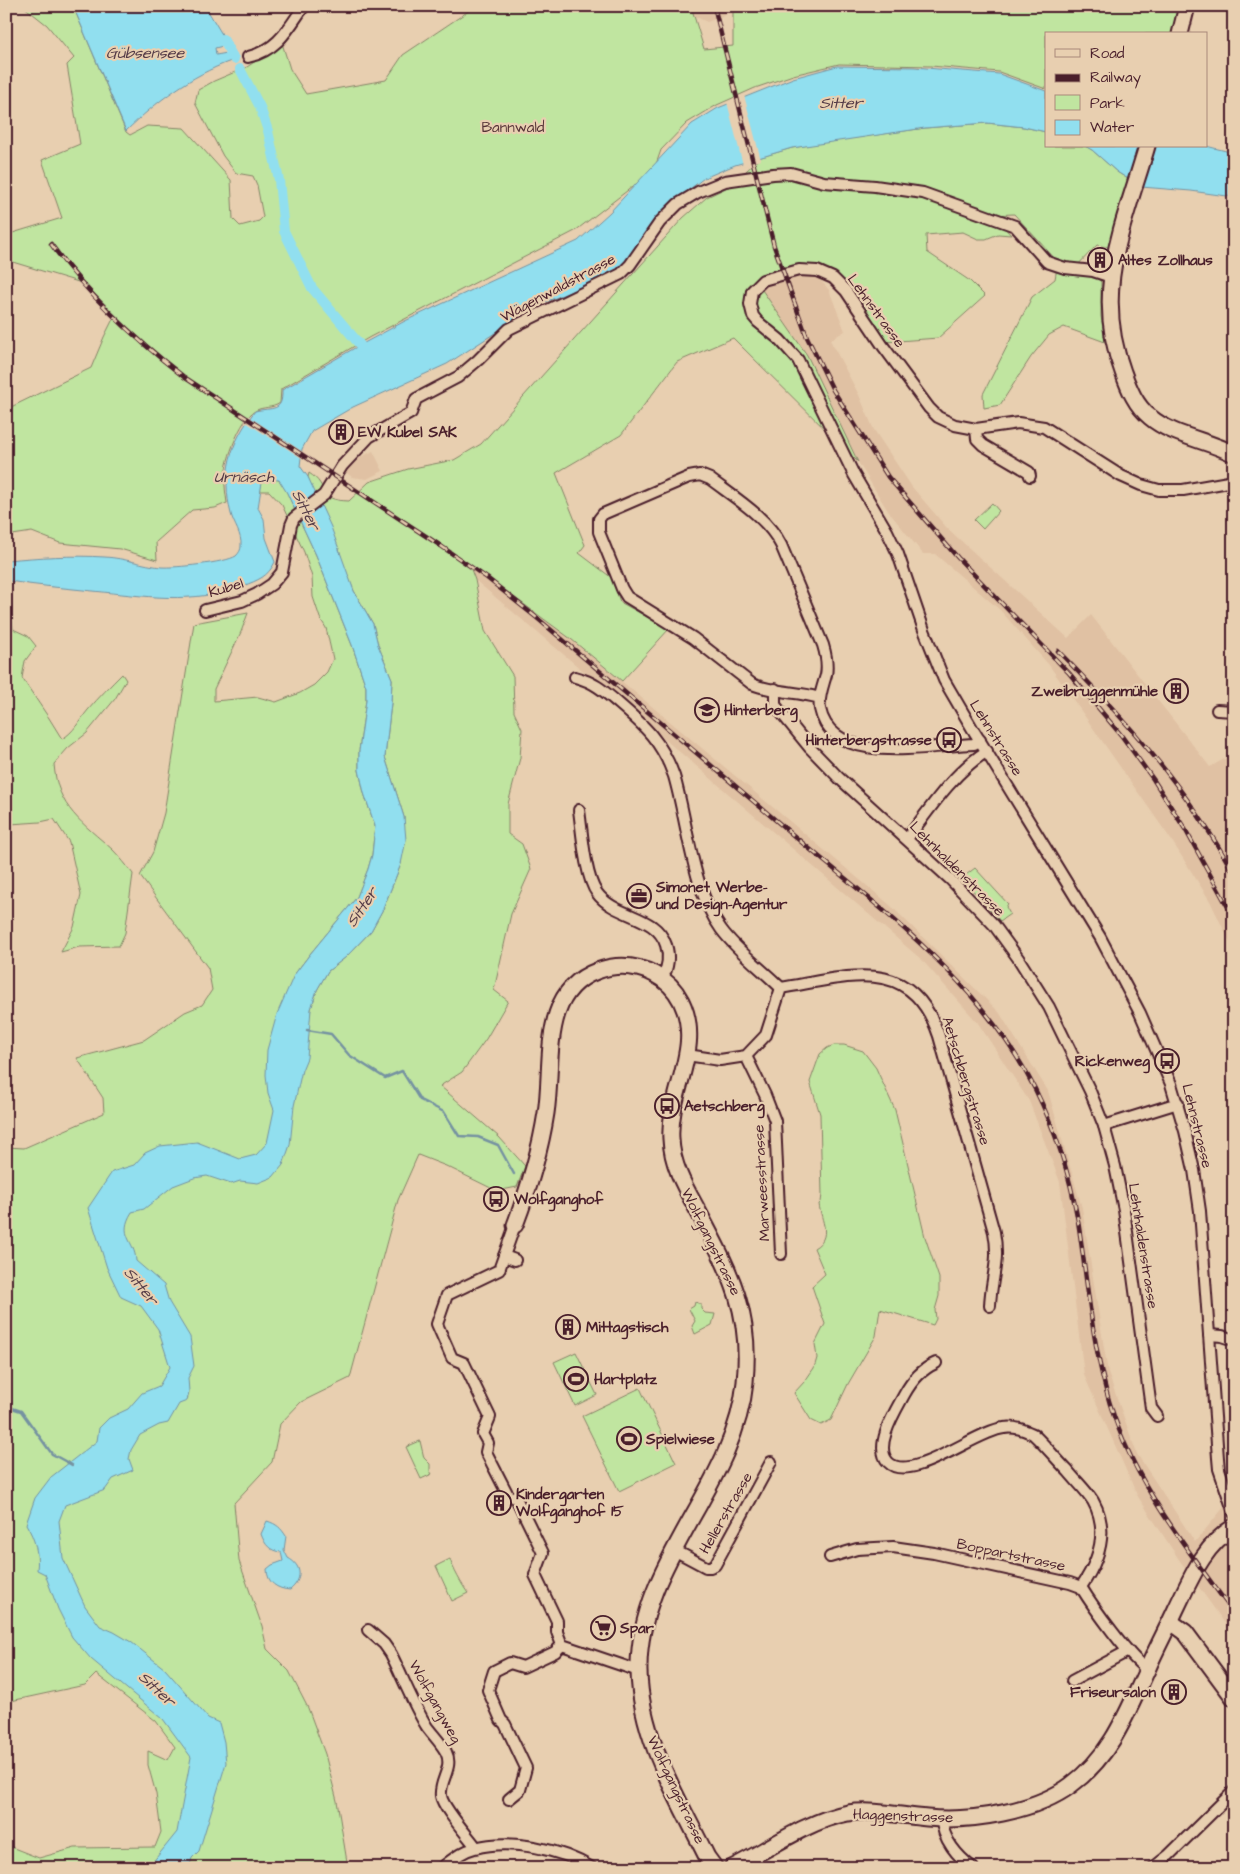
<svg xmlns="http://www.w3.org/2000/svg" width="1240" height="1874" font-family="'Architects Daughter',sans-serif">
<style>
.built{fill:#e0c1a3}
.green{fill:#c0e5a0;stroke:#858266}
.water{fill:#91dfef;stroke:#7592a1}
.pier{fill:#e8cfb0}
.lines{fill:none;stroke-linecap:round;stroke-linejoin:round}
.stream{stroke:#7592a1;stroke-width:2.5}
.canal{stroke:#91dfef;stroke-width:10}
.street-casing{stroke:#4a1f2b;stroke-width:14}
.secondary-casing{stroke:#4a1f2b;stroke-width:19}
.street{stroke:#e8cfb0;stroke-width:10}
.secondary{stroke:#e8cfb0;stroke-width:15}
.rail-casing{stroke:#4a1f2b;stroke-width:4.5}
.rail{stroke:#e8cfb0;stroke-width:2.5;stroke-dasharray:8;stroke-linecap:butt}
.labels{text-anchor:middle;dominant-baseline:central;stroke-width:4.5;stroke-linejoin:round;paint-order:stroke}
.park-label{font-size:15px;fill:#563337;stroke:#e8cfb0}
.poi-label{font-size:15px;font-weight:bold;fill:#4a1f2b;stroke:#e8cfb0;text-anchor:start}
.street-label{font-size:15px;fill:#4a1f2b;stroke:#e8cfb0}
.water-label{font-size:16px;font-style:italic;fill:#553c48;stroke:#e8cfb0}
</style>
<rect width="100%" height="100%" fill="#e8cfb0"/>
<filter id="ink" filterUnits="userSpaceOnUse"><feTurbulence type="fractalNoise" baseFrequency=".02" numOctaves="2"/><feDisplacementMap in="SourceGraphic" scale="10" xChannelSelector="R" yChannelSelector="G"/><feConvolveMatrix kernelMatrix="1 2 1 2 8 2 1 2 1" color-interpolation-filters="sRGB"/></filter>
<g filter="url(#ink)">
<g class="built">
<path d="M682,6H729L726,15L707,22L682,10Z"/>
<path d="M805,274L817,276L829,290L845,331L830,340L859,395L874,430L912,487L947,528L1068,638L1091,615L1210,767L1226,758L1234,760V951L1210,901L1172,841L1049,665L1000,610L935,554H923L888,511L858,462L807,355L760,287Z"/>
<path d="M373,451L383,471L367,479L352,477L344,471L349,463Z"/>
<path d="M469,563L571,639L890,905L999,1012L1048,1091L1082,1208L1108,1373L1137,1454L1195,1542L1234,1495V1636L1178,1558L1137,1495L1084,1375L1060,1182L1029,1101L978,1023L922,960L694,764L475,580Z"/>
</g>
<g class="green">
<path d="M23,6H73L126,132L130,135L147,126L184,128L231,180L233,219L240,226L259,221L263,217L257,185L253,176L236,173L223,156L195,103L198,90L214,81L247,67L282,43L290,69L306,94L386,80L403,55L476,6H691L704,49L733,46V6H1194L1189,34H1046V89L999,72L931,66L839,64L793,75L755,88L717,105L687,123L661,150L654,170L575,231L370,337L281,389L280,403C272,409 263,406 255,411C240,419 226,460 225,476C224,485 226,495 227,503L215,508L192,510L156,542L157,560L120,549L60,543L32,532L6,536V403L11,407L91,368L104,337L115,315L85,284L6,260V235L62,218L42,160L80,144L67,65L74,58L47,25Z"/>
<path d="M987,123L1024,127L1046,132V146H1085L1092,150L1117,172L1136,184L1117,249L1097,245L1072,271L1097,278L1101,282V316L1105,342L1064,327L1049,335L1031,357L1000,405L984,408L983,394L1032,297L1055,279L1058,262L1014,214L993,215L1011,235L998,234L986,239H978L963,232L926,235L927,252L970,281L985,296L938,338L885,342L839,278L824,267L793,266L772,271L760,287L807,355L858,462L733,338L677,362L621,435L556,473L585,545L579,553L612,578L620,602L669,629L622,681L571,639L469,564L475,580L485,631L513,676L514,712L522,729L520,758L508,804V834L522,844L531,869L511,914L494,990L508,1001L486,1039L462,1072L440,1086L499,1137L525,1166L517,1187L497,1191L446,1166L418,1155L398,1200L350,1378L301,1402L280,1424L272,1462L234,1503L239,1561L262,1626L267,1649L289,1671L308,1708L325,1754L337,1801L348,1868H6V1845L39,1858L75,1848L155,1847L161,1832L156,1794L148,1765V1751L168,1760L175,1747L156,1721L96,1674L85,1685L6,1702V1147L24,1148L104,1113L103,1098L77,1058L144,1040L185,1012L202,1005L212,990L208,968L140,876L153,852L164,813L194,623L248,613L241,632L214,689V701L258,697L276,702L300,693L314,685L327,672L333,659L326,628L320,618L313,597L312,577L304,552L282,505L269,491H260L262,482C268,476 277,477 283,484L316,555L352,645L366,687V700L359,751V770L364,793L375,826L372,855L368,869L357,897L310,954L294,975L308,1025L311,1009L317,990L328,971L346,957L371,931L383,909L401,864L404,817L385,757L391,703L392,679L378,645L373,624L354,591L343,564L339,549L313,491L308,477L309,473C331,487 315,500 349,501L369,482L408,469L454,460L481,444L683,218L707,197L730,186L761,157L792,148L820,143L925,128Z"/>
<path d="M992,503L999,511L983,529L974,520Z"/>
<path d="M6,557L13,629L28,636L36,646L25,661L22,678L49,718L62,739C74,732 79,721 88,710C99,697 110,686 122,674L126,680L115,699L87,733L68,748L54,764C57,808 83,823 113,850C120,857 127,866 133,874L125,933L119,946L79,947L61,952L74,927L81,895L69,842L54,819L40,822L10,824L11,808L6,800Z"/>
<path d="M975,868L1008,904L1006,907L1010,914L1000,921L962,878Z"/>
<path d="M834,1045H844L863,1051L876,1068L895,1110L925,1237L939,1278V1296L935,1310L936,1319L933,1325L880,1309L876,1336L848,1384L831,1420L821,1425L811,1420L794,1393L805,1381L814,1368L817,1358L815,1344L825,1324L812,1286L825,1274L814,1248C833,1237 821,1221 819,1204L821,1202L822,1195L820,1114L810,1082L820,1054L827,1048Z"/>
<path d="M695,1302L701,1304V1309L705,1313L715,1314L712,1325L695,1334L692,1326L695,1321L689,1309L694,1306Z"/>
<path d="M576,1352L597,1395L575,1406L554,1362Z"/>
<path d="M640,1388L676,1463L619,1491L582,1416Z"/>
<path d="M420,1441L424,1458L430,1464V1471L432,1474L421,1479L406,1447Z"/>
<path d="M450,1559C452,1567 463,1587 468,1593L452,1601L436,1566Z"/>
</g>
<g class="water">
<path d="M73,6H205L223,36L219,39L223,46L215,48L216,55L227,53L231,61C190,76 157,101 126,131Z"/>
<path d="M837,66L914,67L999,74L1046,91V132L1024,127L987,123L925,128L792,148L735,165L704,178L668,206L652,223L642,239L619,269L606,277L548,301L528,303L512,322L447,364L353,407L312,431L302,449L300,466L308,477L331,527L354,591L373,624L378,645L392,679L391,703L385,757L404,817L406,840L401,864L383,909L371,931L346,957L328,971L317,990L311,1009L307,1058L302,1070L294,1106L290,1145L283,1165L273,1177L258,1183L240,1181L231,1184L207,1176L194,1178L173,1186L144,1209L132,1212C117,1236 135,1240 136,1261L164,1285L169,1302L190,1337L194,1366L188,1378L189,1392L187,1401L179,1404L168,1423L159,1425L140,1435L131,1450L129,1459L133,1470L113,1479L105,1490L65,1505L59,1521L63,1558L85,1606L100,1626L114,1632L131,1642L165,1669L208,1718L219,1723L224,1742L226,1763L199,1851L192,1858L189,1868H148L177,1832L191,1757L163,1719L91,1659L72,1637L58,1609L45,1574L37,1570C39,1554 35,1539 26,1524L35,1498L51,1477L97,1441L99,1428L109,1418L128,1409L142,1393L159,1386L170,1367L158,1329L141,1306L121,1297L107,1268L88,1208L112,1172L134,1165L145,1153L160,1146L197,1142L240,1159L256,1155L267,1143L274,1110L268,1093L266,1075L267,1050L277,1014L294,975L310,954L357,897L368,869L372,855L375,826L364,793L359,770V751L366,700V687L352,645L316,555L287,493L279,480L268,479L262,482L258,508L264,519L266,538L275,562C268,577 258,580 243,586C192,605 145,596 93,591C65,588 37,586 9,581L7,560C40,557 71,555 105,557C124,558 143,565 161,567C175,568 225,563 236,556C239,553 241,550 241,546C242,534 234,525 231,514C221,474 230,443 255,411C272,407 283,413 282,390L353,349L405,321L578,241L610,212L692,124L718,108L793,78Z"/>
<path d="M1085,146H1206L1234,153V197L1191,191L1141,187L1117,172L1092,150Z"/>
<path d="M267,1521C277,1524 281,1528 286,1536L284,1550L288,1558C303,1566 302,1580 290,1590C277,1589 267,1583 267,1569L272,1565L283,1561L281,1552C270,1551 265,1545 261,1534Z"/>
</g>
<g class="pier">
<path d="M744,95L761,160L743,165L727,102Z"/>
<path d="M248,416L303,452V459L244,421Z"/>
</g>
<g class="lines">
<g class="stream">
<path d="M307,1030L331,1034L349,1055L385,1078L402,1071L420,1100L444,1112L459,1136L478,1137L498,1145L514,1174"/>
<path d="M6,1406L21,1411L52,1454L72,1465"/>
</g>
<g class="canal">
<path d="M223,39L234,59"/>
<path d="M240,69L260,107L268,131L279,180L284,231L312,288L360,345L365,355"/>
</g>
<defs>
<g id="street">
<path d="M248,57C278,50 288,29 304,6"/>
<path d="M976,429L977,439L983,445L1029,472L1030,476"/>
<path d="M1234,481L1183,490H1159L1141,485L1121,476L1044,427L1018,423L976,429L955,425L938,417L929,408L883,346L846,291L833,278L817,271L799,270L763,280L752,291L750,304L753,316L758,322L780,340L798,360L854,475L887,531L898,554L924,630L944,680L972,728L1100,937L1140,1013L1171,1084L1185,1131L1194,1170L1200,1211L1218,1458L1219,1469L1234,1513"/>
<path d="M205,610L242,601L257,594L272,584L282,572L291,525L294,518L324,495L342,466L369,437L411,413L416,399L458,377L478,360L509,329L621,274L630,265L660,222L678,204L698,192L725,181L773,174L791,173L824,182L875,186L923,193L1015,226L1047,262L1065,268L1093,271L1111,277"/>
<path d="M575,677C594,682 603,690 618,703C645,726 662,742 674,776C688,824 692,889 721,929C737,951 761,968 781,988"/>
<path d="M775,689V705L810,748L839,778L950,879L994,925L1018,958L1049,1007L1090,1091L1104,1126L1115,1166L1124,1210L1151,1408L1157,1416"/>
<path d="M820,698C798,691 773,693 752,684L693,638L627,597L622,589L599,532V519L603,514L689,477L700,475L710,479C735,498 767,517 781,545L823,645C826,655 828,665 826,675C823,686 818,698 820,709C832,768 931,745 974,744L980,740"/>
<path d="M1217,710L1234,711"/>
<path d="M579,810C582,831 585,877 597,893C615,918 656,914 666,945C670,957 668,968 662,979"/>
<path d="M907,839C930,808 954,772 987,751"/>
<path d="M687,1055L720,1060L746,1056L766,1035L781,988C848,977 911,953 939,1036L994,1232C1000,1263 991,1277 990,1306"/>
<path d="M746,1056L765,1095L775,1121L781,1254"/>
<path d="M1104,1126L1178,1103"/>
<path d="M515,1225L499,1270L447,1295L437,1324L452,1358L464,1363L490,1417L483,1434L488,1443L486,1452L508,1495L516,1498L543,1553L535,1575L557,1621V1632L562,1645L633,1669H639"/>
<path d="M504,1256L515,1260"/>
<path d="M1209,1335L1222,1336L1234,1340"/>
<path d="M936,1363C922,1369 911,1382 904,1395C896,1410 873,1446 888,1462C910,1485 977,1430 1004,1428C1015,1426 1024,1430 1033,1434C1046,1446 1056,1459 1068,1471C1076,1481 1086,1490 1093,1501C1110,1531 1099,1561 1081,1587"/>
<path d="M674,1550L706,1567H710L715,1565L771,1462"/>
<path d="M830,1557L857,1549L893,1547L934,1553L1070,1583L1081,1587C1092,1605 1131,1660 1147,1669"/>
<path d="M368,1630L384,1644L391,1654C403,1678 413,1704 427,1727C433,1735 441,1743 446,1752C454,1768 439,1780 441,1796C443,1808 468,1836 476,1847"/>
<path d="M1072,1681L1128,1651"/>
<path d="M509,1799L520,1790L526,1768L505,1724L501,1720L488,1690L494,1671L510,1663L523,1667L555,1652L562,1645"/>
<path d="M942,1819C942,1839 958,1857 973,1868"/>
<path d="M441,1868C452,1860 462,1851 475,1848C510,1838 561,1849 592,1868"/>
<path d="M1153,1868L1168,1856L1234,1791"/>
</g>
<g id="secondary">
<path d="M1180,34L1187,6"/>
<path d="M1147,146C1124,225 1092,290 1123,372C1129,389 1136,406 1150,417C1172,436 1208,440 1234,454"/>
<path d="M515,1225C529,1188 540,1152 546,1113C554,1064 539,992 597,971C616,964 636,965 654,974C666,980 675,989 681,1001C704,1047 668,1092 671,1139C672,1166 686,1189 698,1211C730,1272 752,1311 745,1382C735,1487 637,1563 639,1671C640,1738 678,1798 707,1857L715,1868"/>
<path d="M1171,1622L1185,1632L1234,1698"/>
<path d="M732,1868C769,1849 807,1821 848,1813C874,1809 901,1816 927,1818C971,1822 1035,1812 1071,1785C1111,1756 1127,1713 1147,1670C1156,1649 1167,1629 1176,1609C1191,1578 1204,1545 1234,1527"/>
</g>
</defs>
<use href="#street" class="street-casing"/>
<use href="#secondary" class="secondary-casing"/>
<use href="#street" class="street"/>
<use href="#secondary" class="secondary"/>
<defs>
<g id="rail">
<path d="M714,6L774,246L807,337L833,390L888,477L958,558L1069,673L1121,735L1153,779L1185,829L1234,918"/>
<path d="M51,244C88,296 134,338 184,377L441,546L487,578L537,618C622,690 708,762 793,835C882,910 981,982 1035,1089C1056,1131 1070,1176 1078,1221C1087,1278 1091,1335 1106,1390C1128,1475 1183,1544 1234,1613"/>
<path d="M1058,651C1125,719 1188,789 1234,874"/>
</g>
</defs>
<use href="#rail" class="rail-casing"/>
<use href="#rail" class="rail"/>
</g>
</g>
<defs>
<symbol id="building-ring" viewBox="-11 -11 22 22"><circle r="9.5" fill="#e8cfb0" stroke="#4a1f2b" stroke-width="1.5"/><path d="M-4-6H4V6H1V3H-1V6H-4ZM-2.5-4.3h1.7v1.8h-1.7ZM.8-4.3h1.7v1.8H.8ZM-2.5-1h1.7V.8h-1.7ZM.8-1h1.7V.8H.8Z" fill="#4a1f2b"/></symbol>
<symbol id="school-ring" viewBox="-11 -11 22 22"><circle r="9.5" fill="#e8cfb0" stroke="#4a1f2b" stroke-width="1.5"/><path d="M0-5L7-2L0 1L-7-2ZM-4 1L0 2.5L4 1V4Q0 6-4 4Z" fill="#4a1f2b"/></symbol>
<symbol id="bus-ring" viewBox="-11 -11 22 22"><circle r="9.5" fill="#e8cfb0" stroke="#4a1f2b" stroke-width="1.5"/><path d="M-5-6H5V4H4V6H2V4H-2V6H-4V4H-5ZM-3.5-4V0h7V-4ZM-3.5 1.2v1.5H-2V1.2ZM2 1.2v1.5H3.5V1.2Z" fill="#4a1f2b"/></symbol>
<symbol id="office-ring" viewBox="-11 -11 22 22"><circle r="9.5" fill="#e8cfb0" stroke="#4a1f2b" stroke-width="1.5"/><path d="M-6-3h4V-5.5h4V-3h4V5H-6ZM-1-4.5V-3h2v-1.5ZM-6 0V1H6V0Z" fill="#4a1f2b"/></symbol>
<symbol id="stadium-ring" viewBox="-11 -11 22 22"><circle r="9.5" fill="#e8cfb0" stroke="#4a1f2b" stroke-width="1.5"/><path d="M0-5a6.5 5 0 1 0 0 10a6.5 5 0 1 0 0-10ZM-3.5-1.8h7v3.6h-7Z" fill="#4a1f2b"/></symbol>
<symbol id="supermarket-ring" viewBox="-11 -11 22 22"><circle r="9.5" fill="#e8cfb0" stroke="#4a1f2b" stroke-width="1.5"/><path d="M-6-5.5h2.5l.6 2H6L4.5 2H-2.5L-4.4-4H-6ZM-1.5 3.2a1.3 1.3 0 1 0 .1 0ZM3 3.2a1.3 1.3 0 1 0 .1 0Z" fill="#4a1f2b"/></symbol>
</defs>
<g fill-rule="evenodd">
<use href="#building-ring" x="1086" y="246" width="28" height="28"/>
<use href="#building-ring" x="327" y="418" width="28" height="28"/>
<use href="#building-ring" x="1162" y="677" width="28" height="28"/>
<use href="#school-ring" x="693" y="696" width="28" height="28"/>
<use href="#bus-ring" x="935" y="726" width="28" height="28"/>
<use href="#office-ring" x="625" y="882" width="28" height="28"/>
<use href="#bus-ring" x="1153" y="1047" width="28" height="28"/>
<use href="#bus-ring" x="653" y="1092" width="28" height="28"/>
<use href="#bus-ring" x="482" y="1185" width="28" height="28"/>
<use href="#building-ring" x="554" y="1313" width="28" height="28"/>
<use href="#stadium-ring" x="562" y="1365" width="28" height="28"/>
<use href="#stadium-ring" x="615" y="1425" width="28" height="28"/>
<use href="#building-ring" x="485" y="1489" width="28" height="28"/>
<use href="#supermarket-ring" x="589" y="1614" width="28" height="28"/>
<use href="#building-ring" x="1160" y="1678" width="28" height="28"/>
</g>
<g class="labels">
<g class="park-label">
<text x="513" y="127">Bannwald</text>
</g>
<g class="poi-label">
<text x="1118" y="260">Altes Zollhaus</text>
<text x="358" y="432">EW Kubel SAK</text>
<text x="1158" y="691" text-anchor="end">Zweibruggenmühle</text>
<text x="724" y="710">Hinterberg</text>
<text x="932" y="740" text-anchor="end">Hinterbergstrasse</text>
<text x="656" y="887">Simonet Werbe-<tspan x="656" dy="17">und Design-Agentur</tspan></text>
<text x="1150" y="1061" text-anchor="end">Rickenweg</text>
<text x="684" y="1106">Aetschberg</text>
<text x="514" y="1199">Wolfganghof</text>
<text x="586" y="1327">Mittagstisch</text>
<text x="594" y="1379">Hartplatz</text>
<text x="646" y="1439">Spielwiese</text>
<text x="516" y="1494">Kindergarten<tspan x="516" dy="17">Wolfganghof 15</tspan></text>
<text x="620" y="1628">Spar</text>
<text x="1156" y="1692" text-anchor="end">Friseursalon</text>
</g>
<g class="street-label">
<text transform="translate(558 288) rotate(-28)">Wägenwaldstrasse</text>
<text transform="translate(876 311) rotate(54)">Lehnstrasse</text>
<text transform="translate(226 588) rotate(-16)">Kubel</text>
<text transform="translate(996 738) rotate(58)">Lehnstrasse</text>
<text transform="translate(957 869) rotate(45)">Lehnhaldenstrasse</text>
<text transform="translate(966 1081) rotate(73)">Aetschbergstrasse</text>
<text transform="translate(1197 1126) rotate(76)">Lehnstrasse</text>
<text transform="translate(762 1183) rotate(-93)">Marweesstrasse</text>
<text transform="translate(711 1242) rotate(64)">Wolfgangstrasse</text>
<text transform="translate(1143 1246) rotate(81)">Lehnhaldenstrasse</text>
<text transform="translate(726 1513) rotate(-60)">Hellerstrasse</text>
<text transform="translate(1011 1555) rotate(12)">Boppartstrasse</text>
<text transform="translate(435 1702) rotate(61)">Wolfgangweg</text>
<text transform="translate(676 1790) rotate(65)">Wolfgangstrasse</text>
<text transform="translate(903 1816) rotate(2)">Haggenstrasse</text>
</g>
<g class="water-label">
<text x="145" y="53">Gübsensee</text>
<text x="841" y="103">Sitter</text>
<text x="244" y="477">Urnäsch</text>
<text transform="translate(306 510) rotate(63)">Sitter</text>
<text transform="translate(362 907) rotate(-56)">Sitter</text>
<text transform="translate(141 1286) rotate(51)">Sitter</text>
<text transform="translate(157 1689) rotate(43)">Sitter</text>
</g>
</g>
<rect width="1240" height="1874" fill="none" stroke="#e8cfb0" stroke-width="25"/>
<rect x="12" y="12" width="1215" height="1849" fill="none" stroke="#4a1f2b" stroke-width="2" filter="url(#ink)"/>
<rect x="1045" y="32" width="162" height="115" fill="#e8cfb0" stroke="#a9897b"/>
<rect x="1055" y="49" width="25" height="8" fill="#e8cfb0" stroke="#a9897b"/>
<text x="1090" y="58" font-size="15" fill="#4a1f2b">Road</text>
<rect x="1055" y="74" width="25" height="8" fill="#4a1f2b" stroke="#a9897b"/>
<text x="1090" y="82" font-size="15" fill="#4a1f2b">Railway</text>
<rect x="1055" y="95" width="25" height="15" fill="#c0e5a0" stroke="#a9897b"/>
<text x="1090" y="108" font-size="15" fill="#4a1f2b">Park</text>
<rect x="1055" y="120" width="25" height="15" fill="#91dfef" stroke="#a9897b"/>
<text x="1090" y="132" font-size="15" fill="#4a1f2b">Water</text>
</svg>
